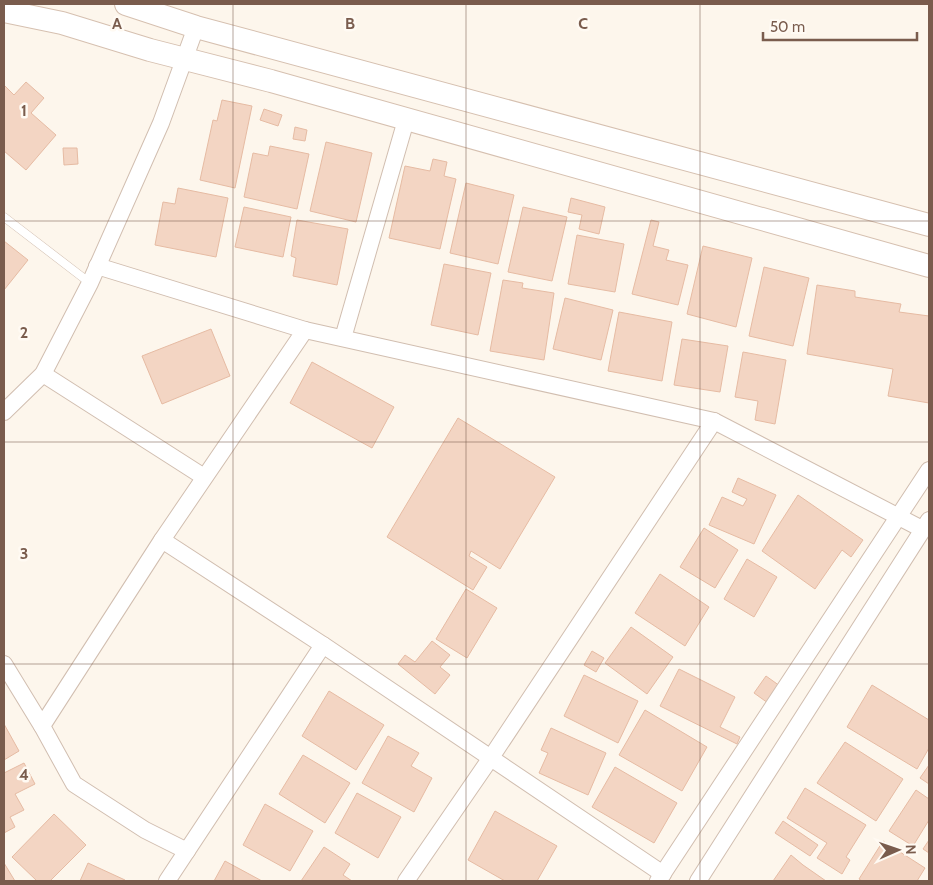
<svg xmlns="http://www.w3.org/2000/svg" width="933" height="885" font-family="Cabin,sans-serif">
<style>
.building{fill:#f3d5c3;stroke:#e6bba3}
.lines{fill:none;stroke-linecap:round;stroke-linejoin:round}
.lane-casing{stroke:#d1beb0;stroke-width:9}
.street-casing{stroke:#d1beb0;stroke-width:18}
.secondary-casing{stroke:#d6c0b0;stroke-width:24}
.lane{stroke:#fff;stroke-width:8}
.street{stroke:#fff;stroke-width:16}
.secondary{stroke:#fff;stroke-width:22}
.grid{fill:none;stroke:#7a5c4d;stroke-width:1;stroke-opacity:0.55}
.grid-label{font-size:16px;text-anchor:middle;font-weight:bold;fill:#7a5c4d;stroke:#fffaf3;stroke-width:5;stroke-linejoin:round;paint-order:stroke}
</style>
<rect width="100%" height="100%" fill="#fdf6ec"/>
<g class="building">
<path d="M26,82L44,98L31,113L56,135L26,170L4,151V85L14,95Z"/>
<path d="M222,100L252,106L235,188L200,180L213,120L217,121Z"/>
<path d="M264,109L282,115L278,126L260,120Z"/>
<path d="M295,127L307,130L305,141L293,139Z"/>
<path d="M326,142L372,153L356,222L310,211Z"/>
<path d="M270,146L309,154L297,209L244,197L253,153L268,156Z"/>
<path d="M63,148H77L78,164L64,165Z"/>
<path d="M433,159L447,162L444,176L456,179L440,249L389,238L405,166L430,171Z"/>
<path d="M466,183L514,195L498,264L450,253Z"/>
<path d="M178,188L228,198L216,257L155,245L163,202L175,204Z"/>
<path d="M571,198L605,207L599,234L579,229L582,215L568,212Z"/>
<path d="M244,207L291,217L283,257L235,247Z"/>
<path d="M523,207L567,217L552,281L508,272Z"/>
<path d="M297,220L348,229L337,285L293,276L296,258L291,256Z"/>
<path d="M651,220L659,222L653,246L669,250L666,260L688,265L678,305L632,294Z"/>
<path d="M577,235L624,244L615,292L568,284Z"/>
<path d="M4,241L28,260L4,290Z"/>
<path d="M703,246L752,258L736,327L687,314Z"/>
<path d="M444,264L491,273L478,335L431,325Z"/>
<path d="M764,267L809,278L793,346L749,336Z"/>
<path d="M503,280L523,283L522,288L554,293L544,360L490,351Z"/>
<path d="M817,285L855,291V297L901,304L899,312L929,316V403L888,396L893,369L807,354Z"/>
<path d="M565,298L613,310L601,360L553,349Z"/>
<path d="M619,312L672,322L662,381L608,371Z"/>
<path d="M211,329L230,376L162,404L142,356Z"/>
<path d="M682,339L728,346L720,392L674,385Z"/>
<path d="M743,352L786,360L775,424L755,420L758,401L735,397Z"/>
<path d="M312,362L394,407L372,448L290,403Z"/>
<path d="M458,418L555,477L500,569L471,551L469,556L487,567L473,590L387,537Z"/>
<path d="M738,478L776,495L754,544L709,525L722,497L743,506L747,499L732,492Z"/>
<path d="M798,495L863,540L851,557L842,550L815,589L762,551Z"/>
<path d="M704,528L738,550L715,588L680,567Z"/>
<path d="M747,559L777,577L754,617L724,599Z"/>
<path d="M660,574L709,607L685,646L635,613Z"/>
<path d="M466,589L497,608L467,658L436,639Z"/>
<path d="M631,627L673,657L647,694L605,663Z"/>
<path d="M432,641L450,655L440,667L450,675L435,694L398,664L405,655L415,662Z"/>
<path d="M592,651L604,658L596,672L584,665Z"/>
<path d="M679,669L735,697L720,727L740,737L737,744L660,706Z"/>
<path d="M584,675L638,701L618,743L564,716Z"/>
<path d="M766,676L780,686L768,703L754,693Z"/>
<path d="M872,685L929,720V748L917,769L847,727Z"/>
<path d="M329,691L384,725L356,770L302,736Z"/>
<path d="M645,710L707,747L682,791L619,755Z"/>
<path d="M4,724L19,751L4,760Z"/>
<path d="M551,728L606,753L588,795L539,773L548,753L541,750Z"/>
<path d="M388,736L419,753L411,766L432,778L414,812L362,783Z"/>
<path d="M845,742L903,779L876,821L817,783Z"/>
<path d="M303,755L350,783L325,823L279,794Z"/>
<path d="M24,763L35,784L15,794L24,810L10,817L15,827L4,833V773Z"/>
<path d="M929,765V784L920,778Z"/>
<path d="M615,767L677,803L654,843L592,807Z"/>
<path d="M805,788L866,825L846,857L850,860L842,874L817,858L827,843L787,818Z"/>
<path d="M916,790L929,799V820L913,846L889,831Z"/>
<path d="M357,793L401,817L378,858L335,833Z"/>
<path d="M265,804L313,831L290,871L243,845Z"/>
<path d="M495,811L557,846L537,881H505L468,860Z"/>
<path d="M54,814L86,845L50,881H37L12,857Z"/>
<path d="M783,821L818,845L810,856L775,833Z"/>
<path d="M929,840V853L923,849Z"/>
<path d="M883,841L925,868L917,881H862L859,879Z"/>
<path d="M324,847L350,864L343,875L352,881H301Z"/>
<path d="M791,855L803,865L826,881H773Z"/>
<path d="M225,861L262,881H214Z"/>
<path d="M4,863L15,881H4Z"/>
<path d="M88,863L125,880V881H80Z"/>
</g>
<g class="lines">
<defs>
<path id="lane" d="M4,217L90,283"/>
<g id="street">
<path d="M97,266L305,330L714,421L922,529"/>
<path d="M343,338L406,120"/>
<path d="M43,374L204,477"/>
<path d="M4,412L43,374L90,283L161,123L196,27"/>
<path d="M162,540L305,330"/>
<path d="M4,664L42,726"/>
<path d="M187,851L145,830L74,784L42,726L162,540L323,645"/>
<path d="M167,881L323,645L663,874"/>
<path d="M406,881L490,759L714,421"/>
<path d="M658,881L929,470"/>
<path d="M698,881L929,520"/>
</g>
<g id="secondary">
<path d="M126,4L196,27L929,225"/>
<path d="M4,11L62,23L150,50L271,81L929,266"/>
</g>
</defs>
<use href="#lane" class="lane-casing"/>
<use href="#street" class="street-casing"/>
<use href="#secondary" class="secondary-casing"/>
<use href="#lane" class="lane"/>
<use href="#street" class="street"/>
<use href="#secondary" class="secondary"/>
</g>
<path class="grid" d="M233,4V881M466,4V881M700,4V881M4,221H929M4,442H929M4,664H929"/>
<g class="grid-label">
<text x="117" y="29">A</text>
<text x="350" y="29">B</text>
<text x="583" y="29">C</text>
<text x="24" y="116">1</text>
<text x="24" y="338">2</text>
<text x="24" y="559">3</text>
<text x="24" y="780">4</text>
</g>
<rect width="933" height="885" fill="none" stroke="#7a5c4d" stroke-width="10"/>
<g transform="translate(898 850) rotate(88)" stroke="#fffaf3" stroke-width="4" paint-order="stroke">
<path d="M0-4L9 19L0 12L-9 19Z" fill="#7a5c4d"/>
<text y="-8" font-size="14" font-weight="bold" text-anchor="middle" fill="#7a5c4d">N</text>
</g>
<path d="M763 32v8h154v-8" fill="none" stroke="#7a5c4d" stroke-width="2.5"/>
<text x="770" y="32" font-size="15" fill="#7a5c4d" stroke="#fffaf3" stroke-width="4" paint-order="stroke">50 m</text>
</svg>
